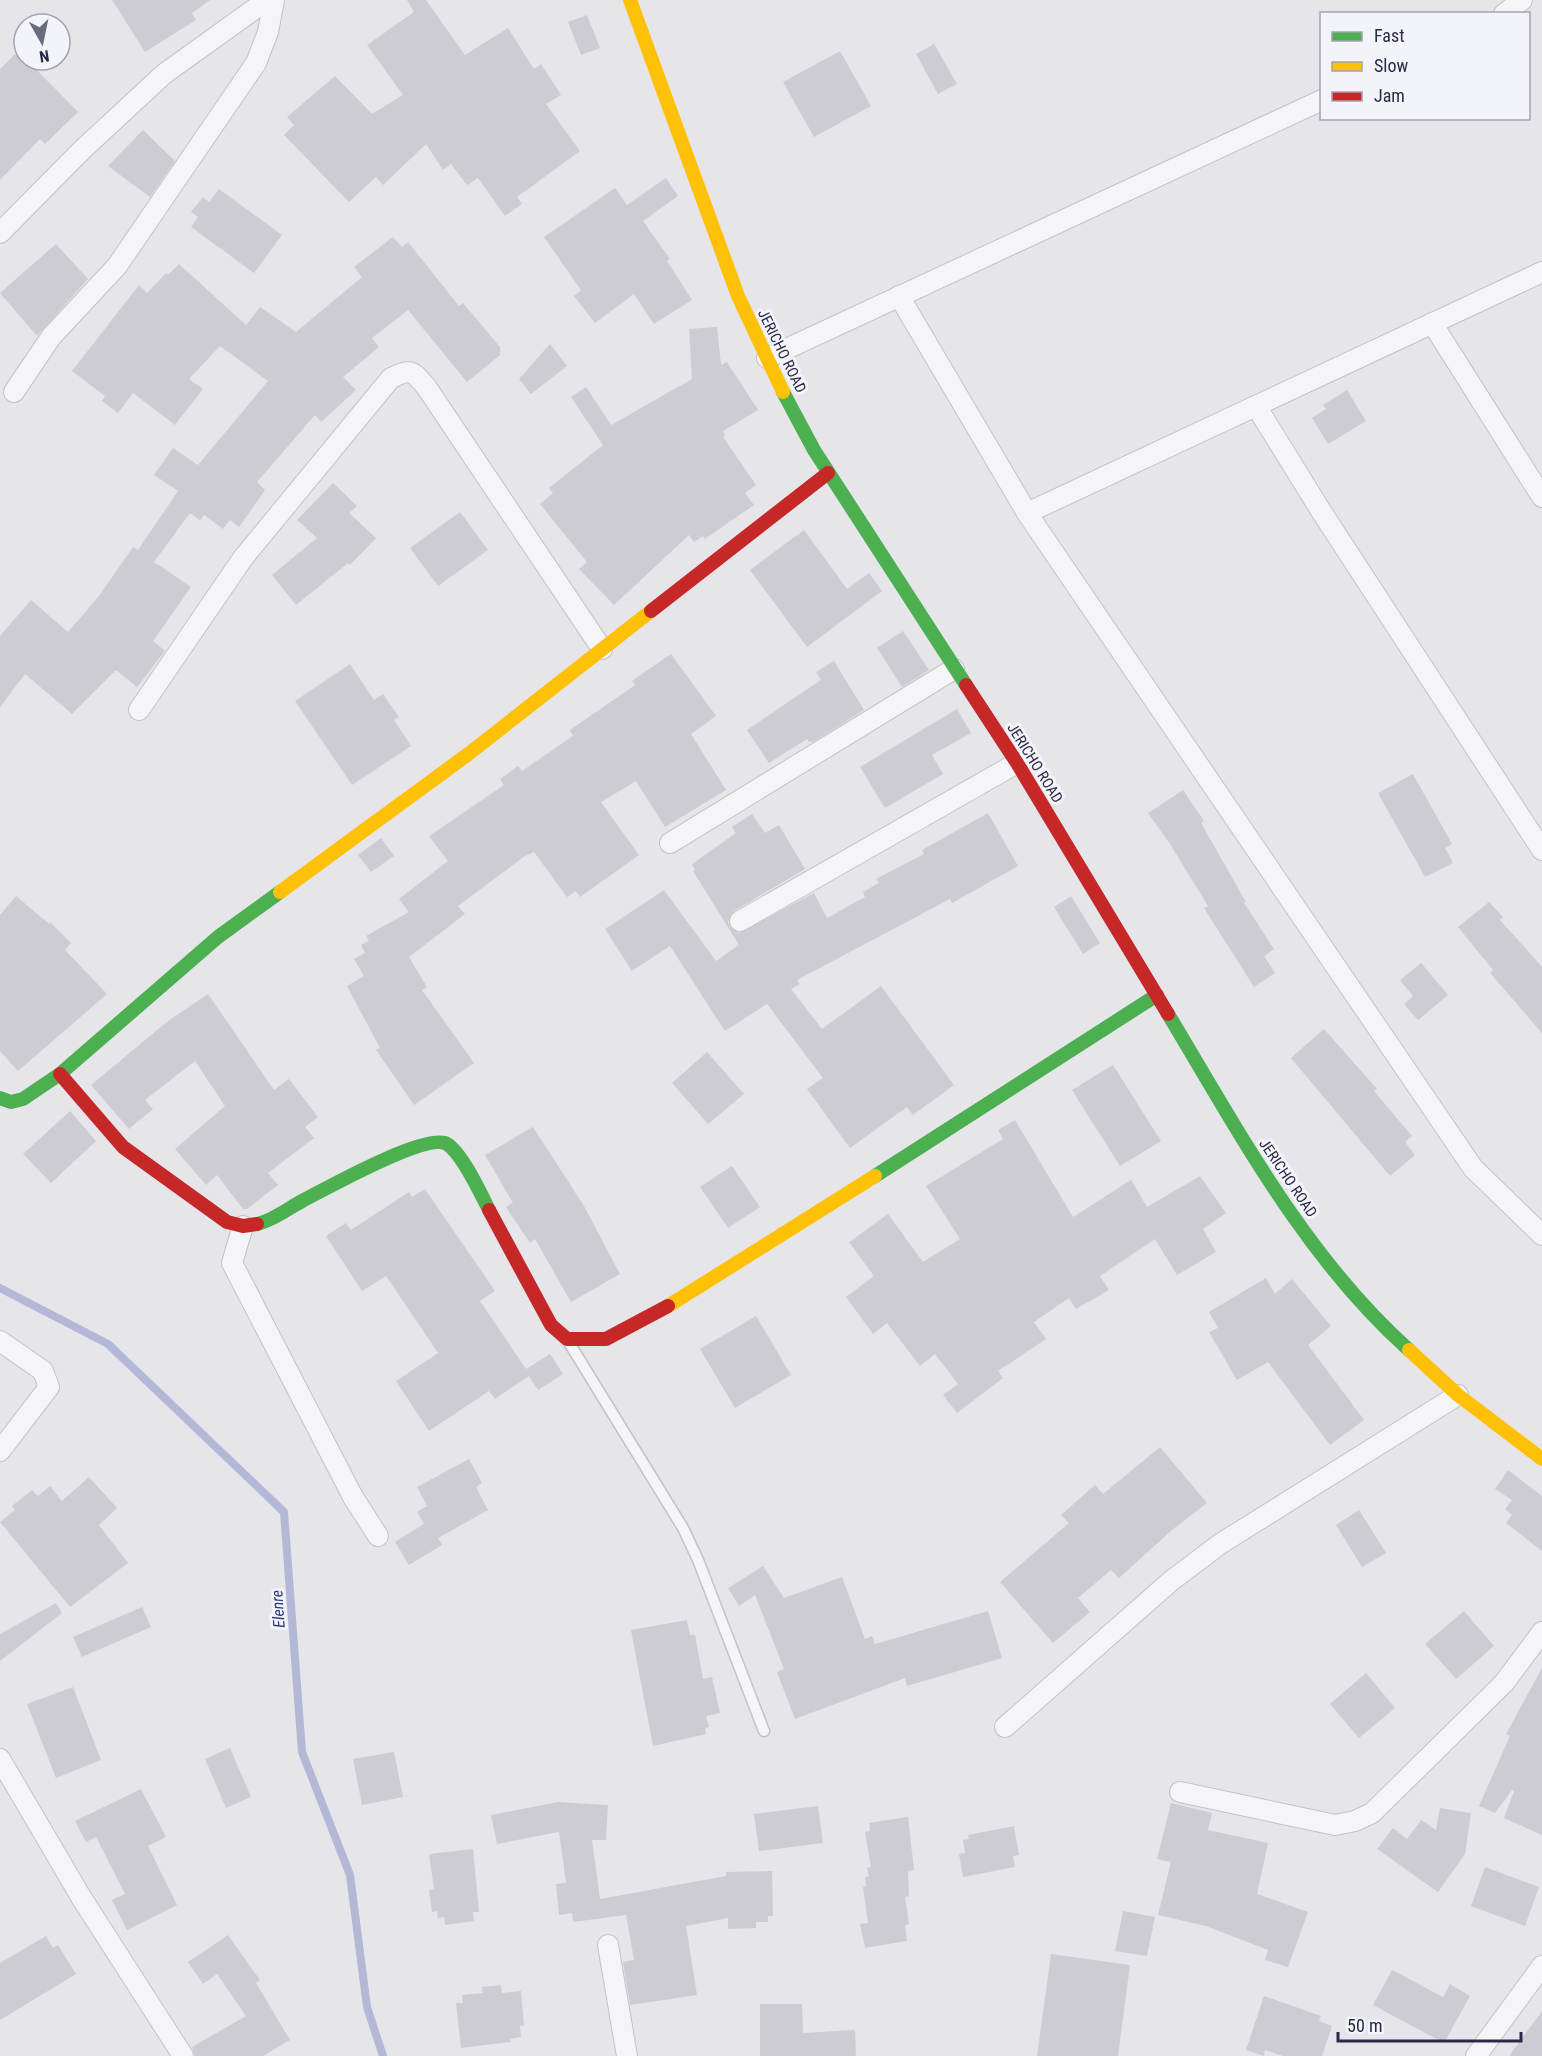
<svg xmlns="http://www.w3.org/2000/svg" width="1542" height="2056" font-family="'Roboto Condensed',sans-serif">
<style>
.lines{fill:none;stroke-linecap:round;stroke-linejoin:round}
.stream{stroke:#b3b8d6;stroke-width:8}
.building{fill:#ccccd2}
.lane-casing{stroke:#c2c2c8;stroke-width:13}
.street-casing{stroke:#c2c2c8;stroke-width:22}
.lane{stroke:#f5f5f7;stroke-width:10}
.street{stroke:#f5f5f7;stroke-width:20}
.fast{stroke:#4caf50;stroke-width:14}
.slow{stroke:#ffc107;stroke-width:14}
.jam{stroke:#c62828;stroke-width:14}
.labels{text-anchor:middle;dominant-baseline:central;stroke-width:6;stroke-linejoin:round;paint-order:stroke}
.street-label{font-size:15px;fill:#2a2a46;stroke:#f3f4f9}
.water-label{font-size:16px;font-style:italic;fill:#31397d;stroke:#f3f4f9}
</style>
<rect width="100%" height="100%" fill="#e5e5ea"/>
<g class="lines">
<path class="stream" d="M0,1288L108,1344L284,1512L302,1752L350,1875L367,2007L383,2056"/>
</g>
<g class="building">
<path d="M112,0H210L192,13L196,20L145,52Z"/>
<path d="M407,0H426L465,55L508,28L534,69L541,64L561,95L546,104L580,151L517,197L522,204L505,216L478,178L467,185L451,164L443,170L426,144L383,185L376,177L349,202L284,135L294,125L287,117L335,76L372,114L403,95L367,45L414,12Z"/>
<path d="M587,15L600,48L581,55L568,22Z"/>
<path d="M934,44L957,84L938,94L916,54Z"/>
<path d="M840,51L871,106L814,137L783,82Z"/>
<path d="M15,54L28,66L30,63L78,112L45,144L40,139L0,180V69Z"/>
<path d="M143,130L175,161L150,197L108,166Z"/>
<path d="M666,178L678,196L643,221L670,259L667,261L692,300L654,324L634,294L595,323L574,296L581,290L544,237L615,188L627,205Z"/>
<path d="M219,189L282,235L254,273L191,227L198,217L191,212L203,197L209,202Z"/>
<path d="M393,237L402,247L408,242L459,306L463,303L500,347V355L467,382L408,310L372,338L379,347L343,377L356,390L321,422L315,415L257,482L265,490L239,527L230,520L223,529L204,515L200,520L190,513L154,562L191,587L153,641L165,651L137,687L116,670L72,714L25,674L0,707V636L31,600L68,632L99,596L133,547L138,550L178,491L154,475L173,448L198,465L268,381L220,346L189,379L203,389L175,425L133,393L118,413L102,401L105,396L72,371L139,285L147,293L166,273L168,275L179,264L246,325L260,307L296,332L362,277L354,267Z"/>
<path d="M56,244L88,279L37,336L0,293Z"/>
<path d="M717,327L721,365L727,362L758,410L723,431L725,436L723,437L756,485L745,493L754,505L705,539L703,536L694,542L689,535L614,605L579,569L587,562L540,504L553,493L549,488L603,445L571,397L586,387L611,425L692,379L689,329Z"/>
<path d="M550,344L567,366L531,394L519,379Z"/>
<path d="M1347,390L1366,421L1328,444L1312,418L1326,409L1323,405Z"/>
<path d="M333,483L357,506L349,513L376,538L350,565L348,563L296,605L272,575L317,538L297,520Z"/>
<path d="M460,512L488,550L438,586L410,548Z"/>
<path d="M804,530L847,589L869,573L882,591L807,647L750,570Z"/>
<path d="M903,631L929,670L902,687L877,648Z"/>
<path d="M671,654L716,716L691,734L726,790L665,827L636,781L601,802L639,855L580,897L576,891L567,897L534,852L525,856L458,906L465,914L409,957L427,987L422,990L474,1063L414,1105L376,1050L380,1048L347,986L364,976L354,959L365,953L361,945L369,941L366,936L409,912L399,899L448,861L429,836L504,785L500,779L518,766L522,771L573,736L570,730L635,685L632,681Z"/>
<path d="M834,661L864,710L813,742H809L807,739L769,763L747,730L821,680L816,672Z"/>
<path d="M350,664L374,700L383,694L399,717L394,720L411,746L352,785L295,701Z"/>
<path d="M957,709L971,733L932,755L943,774L885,808L860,767Z"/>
<path d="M1413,774L1452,844L1445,848L1453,863L1425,877L1378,793Z"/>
<path d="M1183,790L1204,821L1201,823L1246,902L1244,903L1274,949L1264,956L1275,973L1254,987L1204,908L1208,906L1170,844L1148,813Z"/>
<path d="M988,813L1018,866L952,903L950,899L797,980L800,984L791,989L822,1029L881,986L954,1085L913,1115L907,1107L850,1148L807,1089L823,1078L767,1004L725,1031L670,946L632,971L605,929L664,890L716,961L739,945L693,871L695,870L692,864L736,833L732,827L752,814L765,833L779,825L805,869L734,911L728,922L730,927L739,933L814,893L827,918L865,897L863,892L879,883L876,879L924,854L922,850Z"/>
<path d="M381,838L394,856L371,872L358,855Z"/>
<path d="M16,896L49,924L50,922L71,943L65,950L107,994L18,1071L0,1051V915Z"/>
<path d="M1071,896L1100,943L1083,954L1054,907Z"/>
<path d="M1489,902L1503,917L1500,920L1542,967V1033L1490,973L1493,970L1458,927Z"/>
<path d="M1421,963L1448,995L1418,1020L1404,1004L1413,996L1400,980Z"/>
<path d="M208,994L274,1090L289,1079L318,1117L305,1127L314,1138L268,1173L278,1185L247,1209H243L217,1175L206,1185L175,1149L225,1106L195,1061L145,1100L153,1109L129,1129L91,1085L168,1021Z"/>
<path d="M1324,1029L1377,1089L1374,1091L1412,1136L1405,1142L1415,1155L1390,1176L1291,1058Z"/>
<path d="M707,1052L744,1094L708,1124L672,1083Z"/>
<path d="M1113,1065L1161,1141L1120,1166L1072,1090Z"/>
<path d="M70,1111L96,1141L51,1183L23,1154Z"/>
<path d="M1015,1120L1073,1217L1131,1180L1147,1207L1200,1176L1226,1213L1203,1229L1216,1252L1177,1275L1155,1239L1100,1276L1109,1290L1076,1309L1069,1298L1034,1322L1046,1339L998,1371L1003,1378L957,1413L943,1395L958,1384L935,1354L920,1366L887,1323L873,1334L846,1297L874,1276L849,1242L888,1214L923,1262L960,1239L926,1186L1003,1139L998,1130Z"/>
<path d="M533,1127L584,1206L620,1274L571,1302L535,1239L530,1243L509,1212L506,1207L513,1203L485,1155Z"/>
<path d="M732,1166L760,1207L728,1228L700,1187Z"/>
<path d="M425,1189L495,1291L480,1301L526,1369L550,1354L563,1374L538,1390L529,1376L495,1399L489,1391L429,1431L396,1381L438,1353L386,1276L362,1291L326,1236L346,1223L351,1230L409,1192L412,1197Z"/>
<path d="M1266,1278L1275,1294L1292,1279L1331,1326L1308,1345L1364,1420L1330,1445L1268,1362L1237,1380L1209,1332L1218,1328L1209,1312Z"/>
<path d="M756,1316L791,1375L735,1408L700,1349Z"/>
<path d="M1160,1447L1207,1503L1172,1530L1119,1578L1111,1570L1078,1598L1090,1612L1053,1643L1000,1582L1069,1523L1061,1515L1095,1485L1103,1494Z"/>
<path d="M469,1459L482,1483L476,1487L488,1510L438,1538L442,1545L409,1565L395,1542L424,1524L417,1512L427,1506L417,1487Z"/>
<path d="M1508,1470L1542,1496V1551L1506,1523L1512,1515L1505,1509L1512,1500L1495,1489Z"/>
<path d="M89,1477L117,1508L99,1525L128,1563L70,1607L0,1522L15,1510L12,1506L32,1490L38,1496L50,1486L62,1501Z"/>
<path d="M1359,1510L1386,1553L1362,1567L1336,1525Z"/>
<path d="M763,1566L784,1598L842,1577L865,1639L872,1636L875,1644L988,1611L1002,1658L907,1686L905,1678L795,1719L777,1672L784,1669L755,1595L739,1606L728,1588Z"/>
<path d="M56,1603L62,1613L0,1661V1634Z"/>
<path d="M142,1607L151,1627L82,1657L73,1637Z"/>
<path d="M1464,1611L1494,1646L1456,1679L1425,1644Z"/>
<path d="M687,1620L690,1635H695L703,1679L712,1677L720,1713L706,1716L709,1727L705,1728L706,1734L653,1746L631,1630Z"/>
<path d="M1542,1668V1835L1504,1818L1514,1791L1512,1790L1495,1813L1479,1806L1510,1736L1506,1734Z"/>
<path d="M1366,1673L1395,1708L1359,1738L1330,1704Z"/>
<path d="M73,1687L101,1760L56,1778L27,1704Z"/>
<path d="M230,1748L251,1797L226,1808L205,1759Z"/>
<path d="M394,1752L403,1797L362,1805L353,1759Z"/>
<path d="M141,1789L166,1837L148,1846L177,1905L127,1930L112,1900L125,1894L96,1837L86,1842L75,1821Z"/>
<path d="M558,1802L608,1805L606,1840H592L600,1899L726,1876V1872L772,1871L773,1916H768V1922H756V1928L728,1929V1918L686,1926L697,1995L630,2005L623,1962L634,1960L626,1915L573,1922L572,1913L559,1915L556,1884L566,1883L559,1832L497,1844L491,1815Z"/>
<path d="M1171,1803L1212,1813L1208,1830L1268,1843L1257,1894L1308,1912L1288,1967L1265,1960L1268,1950L1206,1926L1158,1915L1171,1862L1157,1859Z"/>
<path d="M818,1806L823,1843L759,1851L754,1814Z"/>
<path d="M1440,1808L1471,1813L1465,1854L1438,1892L1377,1849L1393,1828L1407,1839L1421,1820L1436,1830Z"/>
<path d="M908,1817L914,1870L908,1871L909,1896L905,1897L909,1924L905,1925L907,1941L865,1948L860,1924L868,1923L863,1887L866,1886L865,1877L869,1876L867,1868L871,1867L865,1832L870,1831L869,1823Z"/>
<path d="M1014,1826L1019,1855L1013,1856L1015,1867L963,1877L959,1854L965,1853L963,1840L969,1839L968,1835Z"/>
<path d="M473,1849L479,1912H473L474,1921L445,1925L444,1917L438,1918L437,1911L432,1912L429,1890L434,1889L429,1854Z"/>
<path d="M1485,1867L1539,1887L1525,1926L1471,1906Z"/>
<path d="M1123,1911L1155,1917L1147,1956L1115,1951Z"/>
<path d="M228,1935L260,1980L256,1983L290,2040L263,2056H195L192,2047L246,2016L217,1974L203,1984L188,1962Z"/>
<path d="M46,1936L53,1948L58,1945L76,1974L0,2020V1963Z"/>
<path d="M1051,1954L1130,1965L1118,2056H1037Z"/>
<path d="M1392,1970L1443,1997L1450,1984L1470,1996L1444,2043L1373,2005Z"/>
<path d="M501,1985L502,1993L521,1991L524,2026H520L521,2037L510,2039L511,2042L461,2048L456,2003H463L462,1995L483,1993L482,1987Z"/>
<path d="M1264,1996L1321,2016L1319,2021L1332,2026L1322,2056H1283L1265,2050L1264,2056L1246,2050Z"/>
<path d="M760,2004H802L803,2033L855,2030L856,2056H760Z"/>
<path d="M1542,2011V2056H1509Z"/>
</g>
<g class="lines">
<defs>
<path id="lane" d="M568,1341L683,1528L698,1560L764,1731"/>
<g id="street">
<path d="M1504,14L1522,0"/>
<path d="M0,233L82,150L164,74L267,0"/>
<path d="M899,296L1027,513L1542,272"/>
<path d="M1432,323L1542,497"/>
<path d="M767,358L1322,100"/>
<path d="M14,392L51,337L117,266L256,63L268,32L274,0"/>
<path d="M1256,406L1321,511L1542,850"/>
<path d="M1027,513L1473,1168L1542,1235"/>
<path d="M139,710L243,558L391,378C412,368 413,371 427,388L602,649"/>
<path d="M670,843L954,669"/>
<path d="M740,921L1017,763"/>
<path d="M243,1226L232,1263L353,1497L378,1536"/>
<path d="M0,1341L43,1371L49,1387L0,1451"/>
<path d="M1005,1727L1171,1581L1220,1544L1458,1395"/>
<path d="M0,1759L81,1897L183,2056"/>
<path d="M1180,1792L1335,1825L1355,1821L1372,1813L1504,1683L1542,1632"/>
<path d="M608,1945L627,2056"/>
<path d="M1476,2056L1542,1966"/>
</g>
</defs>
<use href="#lane" class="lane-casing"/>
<use href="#street" class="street-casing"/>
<use href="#lane" class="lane"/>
<use href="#street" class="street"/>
<g class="fast">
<path d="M783,392L814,450L966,685"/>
<path d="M1168,1014C1239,1132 1305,1257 1409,1350"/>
<path d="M0,1098L11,1102L23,1099L60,1074L218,937L280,892"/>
<path d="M875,1176L1157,995"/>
<path d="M257,1224C272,1221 289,1208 302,1201C325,1189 427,1132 447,1144C462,1153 481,1194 489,1210"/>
</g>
<g class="slow">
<path d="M630,0L738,296L783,392"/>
<path d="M280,892L467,755L651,611"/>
<path d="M668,1306L875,1176"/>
<path d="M1409,1350L1458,1395L1542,1459"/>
</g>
<g class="jam">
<path d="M651,611L828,473"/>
<path d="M966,685L1017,763L1168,1014"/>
<path d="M60,1074L123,1147L227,1222L243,1226L257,1224"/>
<path d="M489,1210L551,1325L567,1339H606L668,1306"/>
</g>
</g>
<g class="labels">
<g class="street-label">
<text transform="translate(782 351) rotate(64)">JERICHO ROAD</text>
<text transform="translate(1035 763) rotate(58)">JERICHO ROAD</text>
<text transform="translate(1288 1178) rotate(56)">JERICHO ROAD</text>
</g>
<g class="water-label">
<text transform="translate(278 1609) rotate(-94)">Elenre</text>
</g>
</g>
<rect x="1320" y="12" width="210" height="108" fill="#f3f4f9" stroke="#a3a3b1" stroke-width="1.5"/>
<rect x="1332" y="32" width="30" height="9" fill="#4caf50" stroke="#a3a3b1" stroke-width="1.5"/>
<text x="1374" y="42" font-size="18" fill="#2a2a46">Fast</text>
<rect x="1332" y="62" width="30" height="9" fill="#ffc107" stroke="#a3a3b1" stroke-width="1.5"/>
<text x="1374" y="72" font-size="18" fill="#2a2a46">Slow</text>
<rect x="1332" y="92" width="30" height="9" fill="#c62828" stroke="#a3a3b1" stroke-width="1.5"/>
<text x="1374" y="102" font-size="18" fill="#2a2a46">Jam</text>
<g transform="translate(42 42) rotate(171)"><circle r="28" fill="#f3f4f9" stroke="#a3a3b1" stroke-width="1.5"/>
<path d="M0-4.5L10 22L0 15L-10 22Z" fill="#6b6b7f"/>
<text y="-9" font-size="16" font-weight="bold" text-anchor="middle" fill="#2a2a46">N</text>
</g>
<path d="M1338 2032v9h183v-9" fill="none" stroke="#2a2a46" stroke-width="3"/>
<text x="1347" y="2032" font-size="18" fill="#2a2a46" stroke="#f3f4f9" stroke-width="4.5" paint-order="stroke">50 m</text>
</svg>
